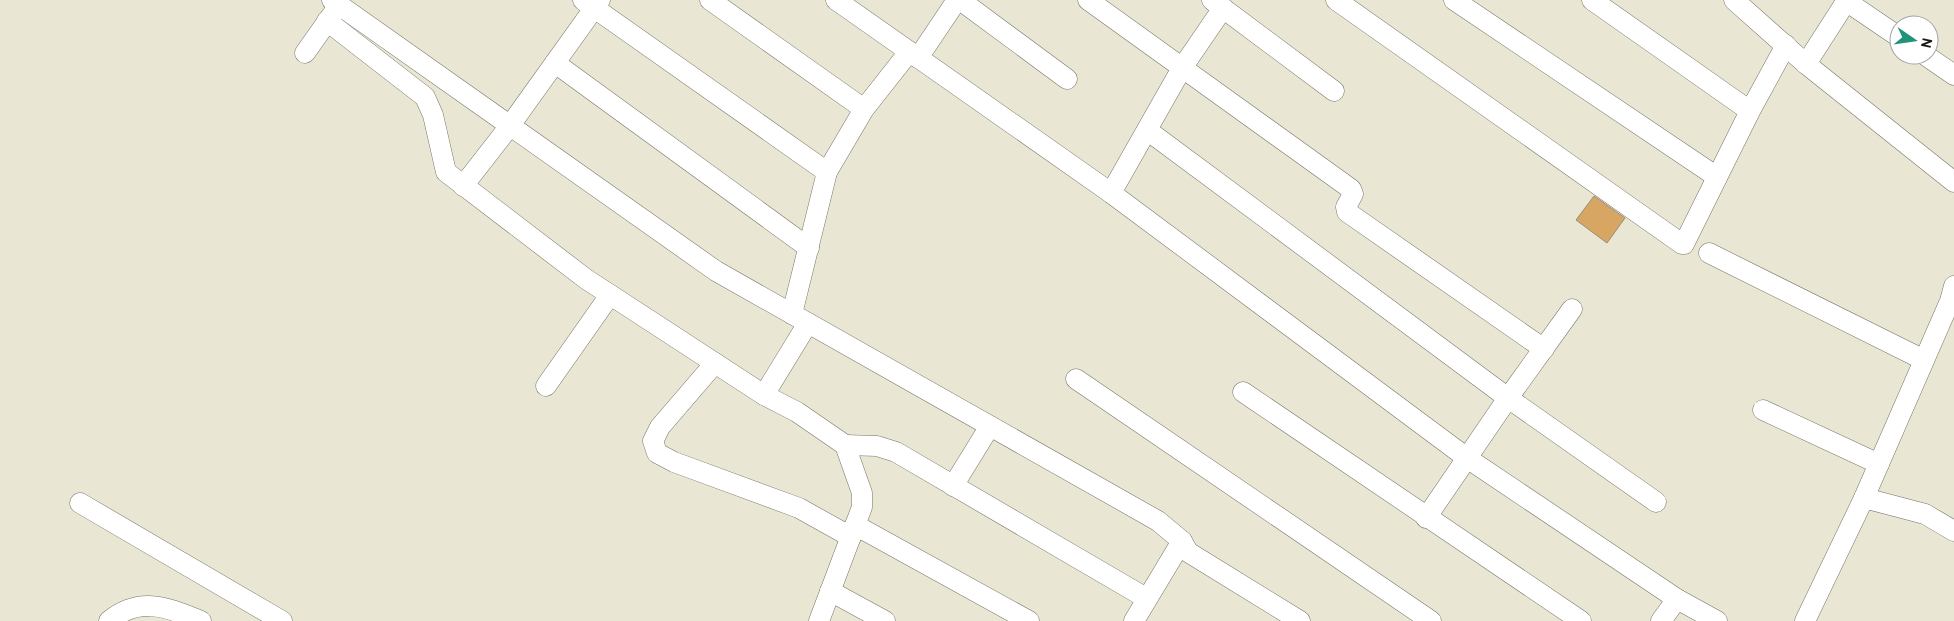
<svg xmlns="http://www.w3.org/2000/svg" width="1954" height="621" font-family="Overpass,sans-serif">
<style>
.building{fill:#d7a663;stroke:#978c7f}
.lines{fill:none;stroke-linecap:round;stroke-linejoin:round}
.minor-casing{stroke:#777465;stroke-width:21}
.minor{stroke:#fff;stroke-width:20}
</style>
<rect width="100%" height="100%" fill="#e9e6d4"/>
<path class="building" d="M1594,196L1625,218L1607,243L1576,220Z"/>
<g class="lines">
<defs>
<g id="minor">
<path d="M332,0L716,271L1158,521L1182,541L1188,552L1300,621"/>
<path d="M583,0L827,172"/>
<path d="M710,0L864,109"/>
<path d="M836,0L1111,193L1467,458L1677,599L1717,621"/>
<path d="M960,0L1067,79"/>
<path d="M1088,0L1351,189L1353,194L1346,207L1347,212L1544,349"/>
<path d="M1212,0L1334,91"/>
<path d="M1336,0L1682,244H1684L1750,111L1786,45"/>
<path d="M1454,0L1717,177"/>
<path d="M1592,0L1750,111"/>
<path d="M1734,0L1806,64L1954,182"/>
<path d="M1846,1L1899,37"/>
<path d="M327,21L425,97L433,115L446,172L586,279L764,395"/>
<path d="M305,53L334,12"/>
<path d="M1925,55L1954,75"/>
<path d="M918,58L957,0"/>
<path d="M555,63L809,248"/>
<path d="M1806,64L1847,0"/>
<path d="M1147,130L1508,398L1656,502"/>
<path d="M463,186L509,127L600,0"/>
<path d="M1111,193L1182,68L1223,8"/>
<path d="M1709,253L1924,360"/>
<path d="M792,314L827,172L864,109L909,52"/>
<path d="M808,323L764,395L797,412L845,445L862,493V507L819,621"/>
<path d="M715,363L660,427L653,441L657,453L674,462L799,508L851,537"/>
<path d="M1076,379L1431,621"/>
<path d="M546,386L610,295"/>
<path d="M1243,392L1581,621"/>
<path d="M1763,410L1879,464"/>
<path d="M845,445L877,446L896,452L1146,598"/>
<path d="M953,486L990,426"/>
<path d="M1864,498L1925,514L1954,531"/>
<path d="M80,503L282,621"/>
<path d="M1426,518L1508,398L1572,309"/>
<path d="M855,525L1029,621"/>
<path d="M830,591L885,621"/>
<path d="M109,621C141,595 168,608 201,621"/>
<path d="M1134,621L1182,541"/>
<path d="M1661,621L1677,599"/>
<path d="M1805,621L1864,498L1950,301L1954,286"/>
</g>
</defs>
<use href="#minor" class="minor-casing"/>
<use href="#minor" class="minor"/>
</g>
<g transform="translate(1914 40) rotate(103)"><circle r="24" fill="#ffffff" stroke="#a3a3a0"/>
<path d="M0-4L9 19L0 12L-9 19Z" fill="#1f9478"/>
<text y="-8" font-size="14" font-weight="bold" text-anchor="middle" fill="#191812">N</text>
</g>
</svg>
